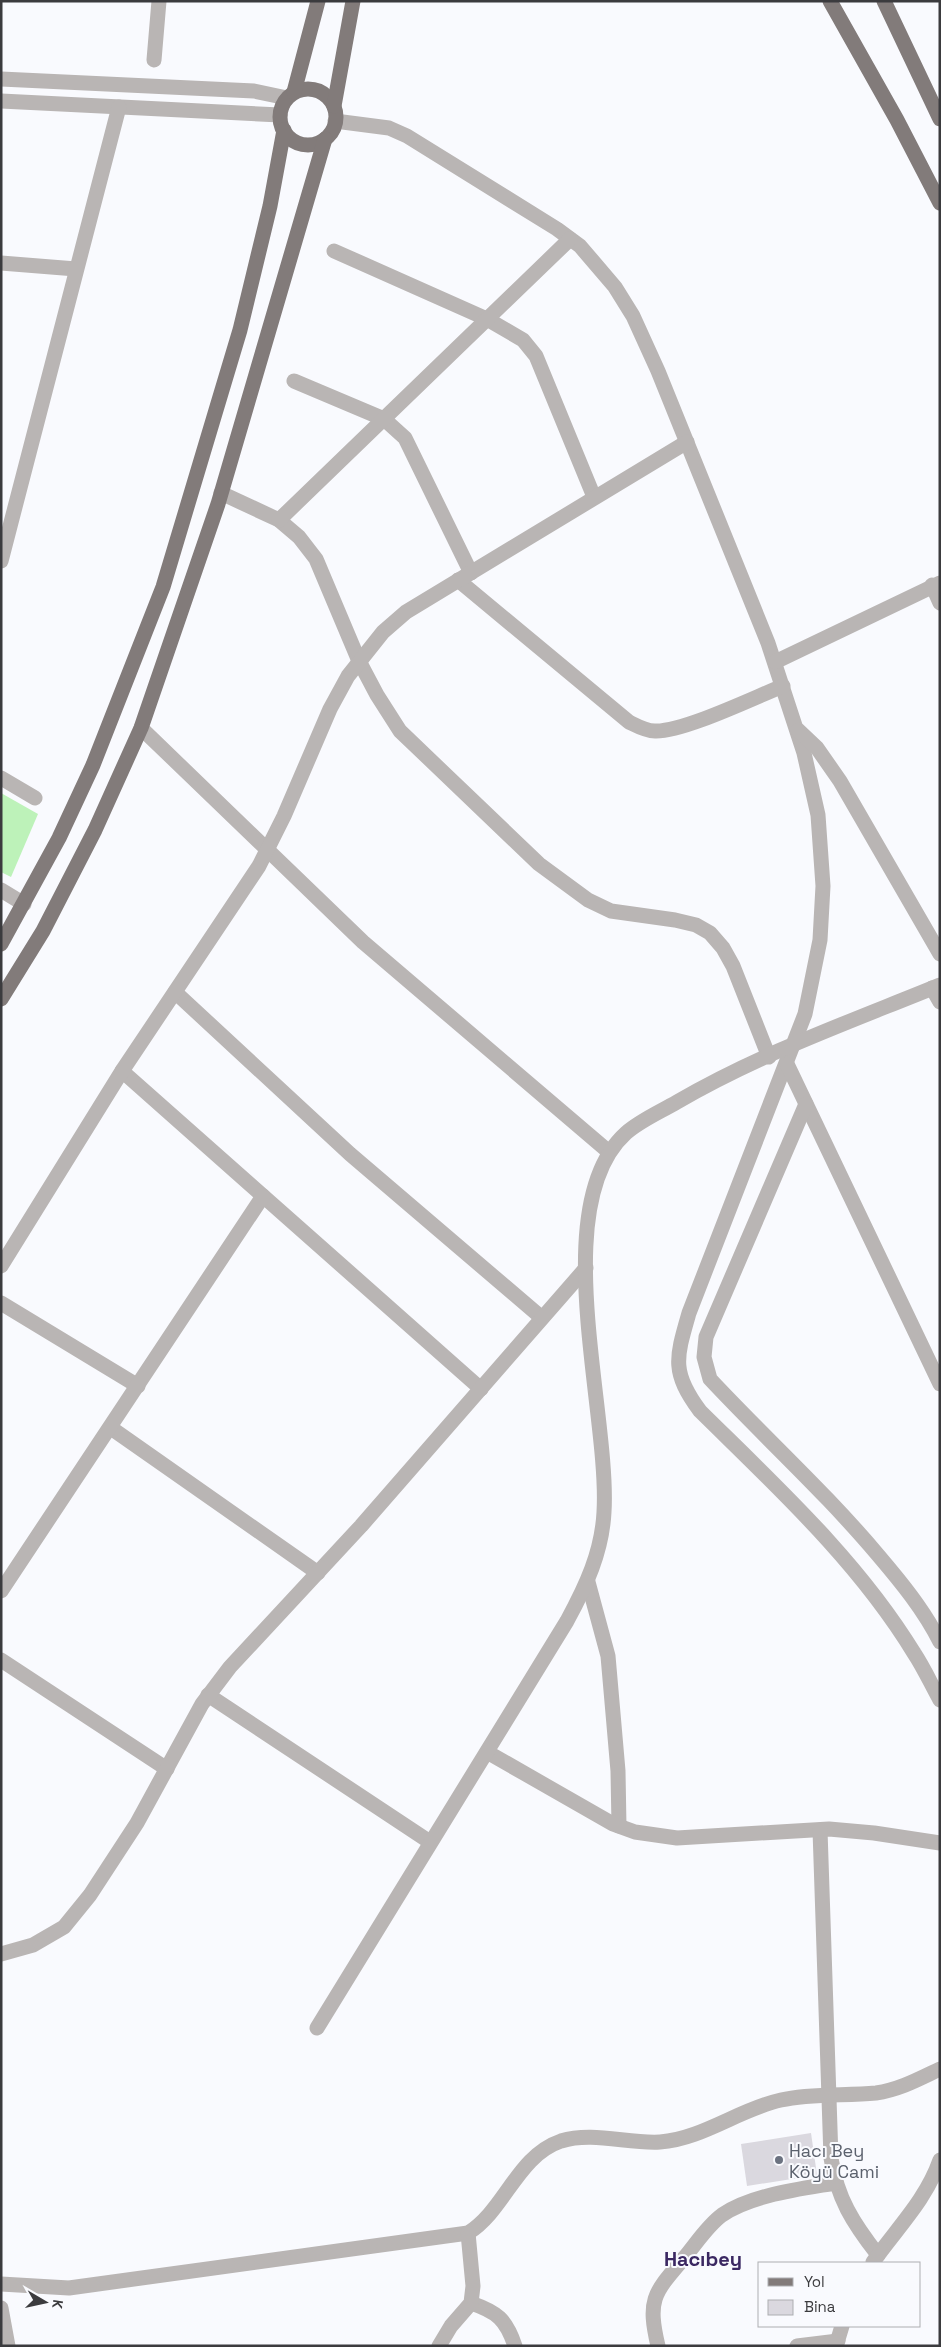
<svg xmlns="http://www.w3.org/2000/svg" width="941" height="2347" font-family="'Space Grotesk',sans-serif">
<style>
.green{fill:#bdf2b9}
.building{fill:#dad8df}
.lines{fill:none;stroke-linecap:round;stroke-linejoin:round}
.minor{stroke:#b9b5b4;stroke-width:15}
.major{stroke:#827b7a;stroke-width:15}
.worship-dot{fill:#6b7280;stroke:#f9fafe;stroke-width:2}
.labels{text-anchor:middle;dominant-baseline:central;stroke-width:4;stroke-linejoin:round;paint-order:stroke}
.worship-label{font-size:18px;fill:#5b616d;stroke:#f9fafe;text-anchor:start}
.quarter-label{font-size:20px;font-weight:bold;fill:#3b2862;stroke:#f9fafe}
</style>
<rect width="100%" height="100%" fill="#f9fafe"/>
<path class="green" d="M1,793L38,814L11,877L1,872Z"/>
<path class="building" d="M811,2133L817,2175L747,2186L741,2144Z"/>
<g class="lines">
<g class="minor">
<path d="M154,60L159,1"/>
<path d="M1,79L254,91L287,98"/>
<path d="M1,101L280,115"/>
<path d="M335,121L389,128L407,136L557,229L580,246L615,287L633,316L658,371L768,643L804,753L818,815L823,886L820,940L805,1014L689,1313C676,1358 671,1372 700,1411C776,1486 858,1561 914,1653C924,1668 931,1684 940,1700"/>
<path d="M334,251L487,319L523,340L536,356L594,497"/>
<path d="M1,263L76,269"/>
<path d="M294,381L384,419L405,438L471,573"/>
<path d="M221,493L279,520L299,537L316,559L359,661L377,695L400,731L539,864L588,900L611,911L675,920L696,925L710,933L723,948L733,966L769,1057"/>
<path d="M279,520L570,239"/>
<path d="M1,561L119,107"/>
<path d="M458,580L629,722C637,726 646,731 655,731C683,732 753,698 783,686"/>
<path d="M932,585L940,603"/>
<path d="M775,662L940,583"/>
<path d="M141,728L363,942L609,1152"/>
<path d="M798,730L817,748L840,781L940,954"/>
<path d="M1,778L35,798"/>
<path d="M1,890L24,904"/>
<path d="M932,988L940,1002"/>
<path d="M175,992L350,1154L542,1318"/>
<path d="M787,1064L940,1384"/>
<path d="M122,1071L481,1389"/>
<path d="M806,1104L706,1337L704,1357L710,1379C765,1438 826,1493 878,1555C901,1582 924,1610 940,1642"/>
<path d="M1,1266L122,1071L259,866L284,816L330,709L348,676L383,632L406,612L687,442"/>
<path d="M1,1303L138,1386"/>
<path d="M111,1428L318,1573"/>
<path d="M588,1582L608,1656L618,1771L619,1826"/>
<path d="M1,1591L263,1196"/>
<path d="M1,1660L167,1769"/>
<path d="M208,1695L430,1842"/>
<path d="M487,1752L613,1824L635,1832L677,1838L829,1829L874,1833L940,1843"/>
<path d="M820,1830L831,2158C837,2198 853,2223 878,2255"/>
<path d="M1,1954L33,1945L64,1927L90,1895L137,1823L202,1704L230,1667L361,1526L586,1268"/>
<path d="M317,2028L567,1621C586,1586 602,1552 604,1512C610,1413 546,1205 626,1133C641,1120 660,1112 677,1102C759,1054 852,1021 940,985"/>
<path d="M873,2262C897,2228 926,2200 940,2160"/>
<path d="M1,2284L69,2288L468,2233C505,2210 517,2156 561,2141C593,2131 628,2144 660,2142C702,2139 740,2109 781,2100C811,2093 845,2096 876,2093C899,2090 919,2079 940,2069"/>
<path d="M471,2303C497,2312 506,2319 515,2346"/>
<path d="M1,2308L8,2346"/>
<path d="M439,2346L451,2326L471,2303L473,2286L468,2233"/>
<path d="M658,2346C647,2299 654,2293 684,2258C696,2244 707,2226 722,2215C751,2195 800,2189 835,2183"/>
<path d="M797,2346L838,2341"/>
<path d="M836,2346L842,2326"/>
</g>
<g class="major">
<path d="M830,1L897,120L940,203"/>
<path d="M884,1L940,119"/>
<circle cx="308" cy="117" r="28"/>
<path d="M294,92L318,1"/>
<path d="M334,106L353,1"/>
<path d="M1,944L59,838L93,765L163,587L240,330L270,206L284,130"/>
<path d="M1,999L43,931L95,830L141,728L218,504L325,139"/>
</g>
</g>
<circle class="worship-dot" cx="779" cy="2160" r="5"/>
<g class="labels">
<g class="worship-label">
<text x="789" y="2150">Hacı Bey<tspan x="789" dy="21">Köyü Cami</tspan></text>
</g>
<g class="quarter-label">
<text x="703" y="2259">Hacıbey</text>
</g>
</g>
<rect width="941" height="2347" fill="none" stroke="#3b3b3e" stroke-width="5"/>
<rect x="758" y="2262" width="162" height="65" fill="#f9fafe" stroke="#adaeb1"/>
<rect x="768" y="2278" width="25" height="8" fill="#827b7a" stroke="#adaeb1"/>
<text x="804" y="2287" font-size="15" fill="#3b3b3e">Yol</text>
<rect x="768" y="2300" width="25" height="15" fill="#dad8df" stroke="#adaeb1"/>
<text x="804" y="2312" font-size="15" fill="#3b3b3e">Bina</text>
<g transform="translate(45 2302) rotate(99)" stroke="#f9fafe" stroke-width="4" paint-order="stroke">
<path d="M0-4L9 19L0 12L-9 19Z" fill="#3b3b3e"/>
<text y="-8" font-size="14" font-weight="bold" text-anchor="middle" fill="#3b3b3e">K</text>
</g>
</svg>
